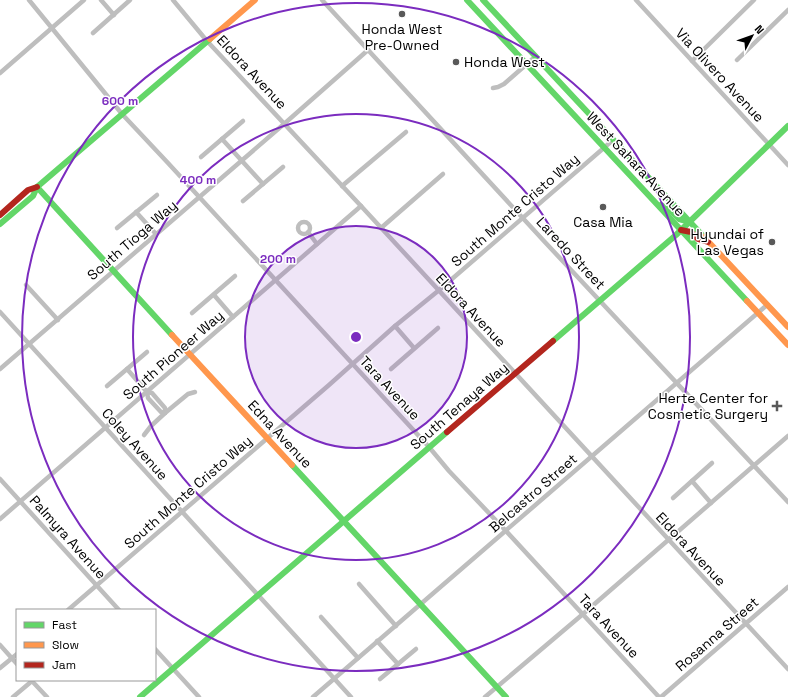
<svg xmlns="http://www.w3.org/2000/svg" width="788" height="697" font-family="'Space Grotesk',sans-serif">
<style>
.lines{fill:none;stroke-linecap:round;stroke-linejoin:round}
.street{stroke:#bebebe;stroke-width:4.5}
.fast{stroke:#63d668;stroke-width:6}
.slow{stroke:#ff974d;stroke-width:6}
.jam{stroke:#b3261e;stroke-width:6}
.ring{fill:none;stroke:#7b2cbf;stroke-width:2}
.poi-dot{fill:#595959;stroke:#fff;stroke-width:1.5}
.labels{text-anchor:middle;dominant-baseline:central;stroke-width:3;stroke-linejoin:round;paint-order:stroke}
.poi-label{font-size:14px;fill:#000;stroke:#fff}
.street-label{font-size:14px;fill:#000;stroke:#fff}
.centre{fill:#7b2cbf;stroke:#fff;stroke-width:2}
.ring-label{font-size:12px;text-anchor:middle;font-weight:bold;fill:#7b2cbf;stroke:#fff;stroke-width:3;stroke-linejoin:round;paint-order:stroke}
</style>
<rect width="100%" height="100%" fill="#fff"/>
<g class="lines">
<g class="street">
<path d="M29,0L122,114L168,163L429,447L449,471L506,531L659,697"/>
<path d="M101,0L114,15"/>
<path d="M173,0L207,41L361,206L788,669"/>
<path d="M322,0L543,240L788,502"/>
<path d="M636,0L788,165"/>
<path d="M93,33L130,0"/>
<path d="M737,60L788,10"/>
<path d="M692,61L754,0"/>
<path d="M0,73L84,0"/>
<path d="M493,88L498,87L504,84L536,56"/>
<path d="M222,139L263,184"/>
<path d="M201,157L243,121"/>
<path d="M342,186L406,132"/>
<path d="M243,201L283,167"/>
<path d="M136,212L156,234"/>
<circle cx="304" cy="228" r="6"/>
<path d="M117,228L157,195"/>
<path d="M381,228L443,174"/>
<path d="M308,232L317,244"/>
<path d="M26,285L58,320"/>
<path d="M214,295L233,317"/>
<path d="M0,312L351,697"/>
<path d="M192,313L235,276"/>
<path d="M395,326L414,348"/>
<path d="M0,369L284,124L368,50"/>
<path d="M127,369L147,392L152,393L165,408V413"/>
<path d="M391,369L438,328"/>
<path d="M107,386L147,352"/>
<path d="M147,392L148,398L161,412L165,413"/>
<path d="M144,435L151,426L165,413L188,394L195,392"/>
<path d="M0,479L119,610"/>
<path d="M692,481L711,503"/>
<path d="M673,498L712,463"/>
<path d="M0,519L361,206"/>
<path d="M359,584L396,626"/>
<path d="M68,610L329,385L395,326L438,291L613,140"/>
<path d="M321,617L358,658"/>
<path d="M377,641L398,664"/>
<path d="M0,645L17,664"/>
<path d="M155,649L199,697"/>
<path d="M0,668L17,654"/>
<path d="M380,679L416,649"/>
<path d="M31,680L47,697"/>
<path d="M13,697L32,681"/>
<path d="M313,697L767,305"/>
<path d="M485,697L583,614L788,436"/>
<path d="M661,697L788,587"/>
</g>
<g class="fast">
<path d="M467,0L747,301"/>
<path d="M483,0L704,237"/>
<path d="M37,187L172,335"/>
<path d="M661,205L672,212L679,219L690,222"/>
<path d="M0,224L33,196L37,187L210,39"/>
<path d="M553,341L676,235L788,126"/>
<path d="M292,465L506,697"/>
<path d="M140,697L447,432"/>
</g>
<g class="slow">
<path d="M210,39L255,0"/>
<path d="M704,237L788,327"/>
<path d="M747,301L788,345"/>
<path d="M172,335L292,465"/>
</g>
<g class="jam">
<path d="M0,215L28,190L37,187"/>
<path d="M681,230L691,232L698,239L708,242"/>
<path d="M447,432L553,341"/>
</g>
</g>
<circle cx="356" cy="337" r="111" fill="#7b2cbf" fill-opacity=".12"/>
<g class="ring">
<circle cx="356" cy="337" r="111"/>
<circle cx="356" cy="337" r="223"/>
<circle cx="356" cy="337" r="334"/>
</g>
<g class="poi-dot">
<circle cx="402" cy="14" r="4"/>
<circle cx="456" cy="62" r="4"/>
<circle cx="603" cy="207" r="4"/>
<circle cx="772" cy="242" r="4"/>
<path d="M775 400h4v4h4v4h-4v4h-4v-4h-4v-4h4z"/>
</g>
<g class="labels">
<g class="poi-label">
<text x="402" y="29">Honda West<tspan x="402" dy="16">Pre-Owned</tspan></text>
<text x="464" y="62" text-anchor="start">Honda West</text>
<text x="603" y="222">Casa Mia</text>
<text x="764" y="234" text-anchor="end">Hyundai of<tspan x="764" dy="16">Las Vegas</tspan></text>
<text x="768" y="398" text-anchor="end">Herte Center for<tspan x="768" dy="16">Cosmetic Surgery</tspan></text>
</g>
<g class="street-label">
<text transform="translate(252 72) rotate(47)">Eldora Avenue</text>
<text transform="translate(720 75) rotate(47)">Via Olivero Avenue</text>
<text transform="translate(636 164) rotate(47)">West Sahara Avenue</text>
<text transform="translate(515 210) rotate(-41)">South Monte Cristo Way</text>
<text transform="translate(132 240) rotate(-41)">South Tioga Way</text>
<text transform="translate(571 253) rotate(47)">Laredo Street</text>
<text transform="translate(471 310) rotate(47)">Eldora Avenue</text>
<text transform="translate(173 355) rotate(-41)">South Pioneer Way</text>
<text transform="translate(390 388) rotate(47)">Tara Avenue</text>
<text transform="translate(459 406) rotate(-41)">South Tenaya Way</text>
<text transform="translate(280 434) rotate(47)">Edna Avenue</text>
<text transform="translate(135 444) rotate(48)">Coley Avenue</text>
<text transform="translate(188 492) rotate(-41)">South Monte Cristo Way</text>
<text transform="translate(533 493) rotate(-41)">Belcastro Street</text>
<text transform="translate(68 537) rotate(48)">Palmyra Avenue</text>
<text transform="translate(691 549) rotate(47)">Eldora Avenue</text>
<text transform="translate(609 626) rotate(47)">Tara Avenue</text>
<text transform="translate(717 634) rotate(-41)">Rosanna Street</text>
</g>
</g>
<circle cx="356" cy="337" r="6" class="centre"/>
<g class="ring-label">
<text x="120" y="105">600 m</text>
<text x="198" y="184">400 m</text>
<text x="278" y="263">200 m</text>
</g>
<rect x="16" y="609" width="140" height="72" fill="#ffffff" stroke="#999999"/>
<rect x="24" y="622" width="20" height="6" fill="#63d668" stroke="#999999"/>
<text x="52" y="629" font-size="12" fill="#000000">Fast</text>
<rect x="24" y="642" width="20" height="6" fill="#ff974d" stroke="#999999"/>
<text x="52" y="649" font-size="12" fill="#000000">Slow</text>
<rect x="24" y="662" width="20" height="6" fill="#b3261e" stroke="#999999"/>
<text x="52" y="669" font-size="12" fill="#000000">Jam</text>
<g transform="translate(752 36) rotate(49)" stroke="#ffffff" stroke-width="3" paint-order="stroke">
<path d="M0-3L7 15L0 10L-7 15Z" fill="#000000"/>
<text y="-6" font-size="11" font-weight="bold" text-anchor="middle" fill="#000000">N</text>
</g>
</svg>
